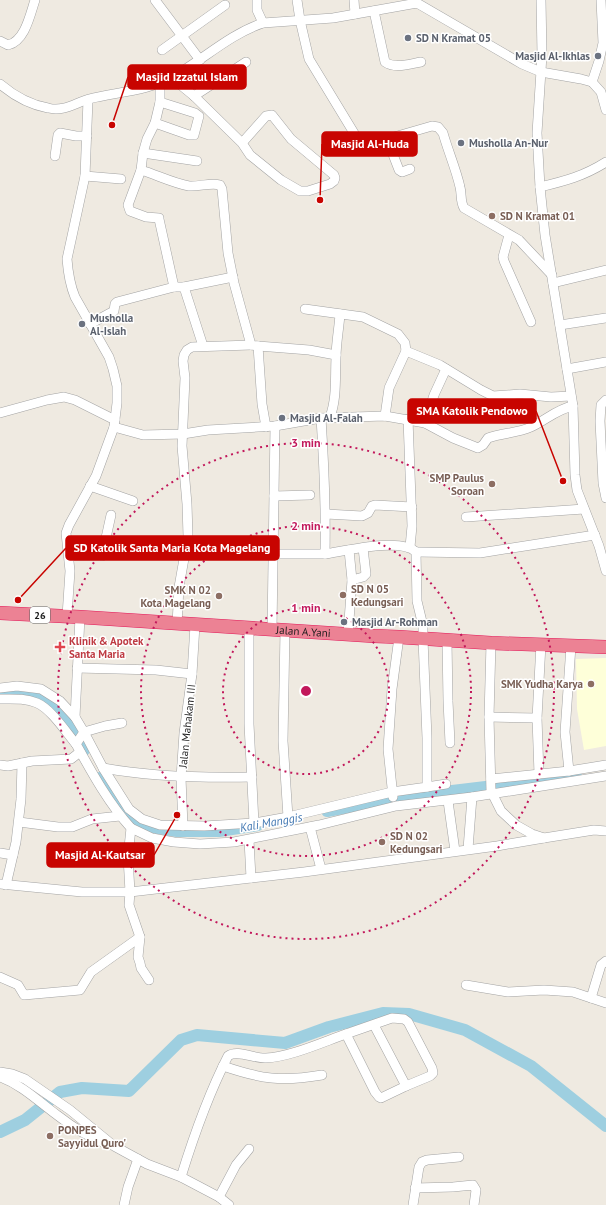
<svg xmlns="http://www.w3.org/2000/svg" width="606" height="1205" font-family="'PT Sans',sans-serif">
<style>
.education{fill:#feffd9}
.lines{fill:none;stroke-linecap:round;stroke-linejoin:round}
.river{stroke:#9ecfe0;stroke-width:12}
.minor-casing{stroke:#a3a3a3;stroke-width:10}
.highway-casing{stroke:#e31859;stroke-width:14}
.minor{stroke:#fff;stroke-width:9}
.highway{stroke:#ec8294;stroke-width:13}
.ring{fill:none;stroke:#c2185b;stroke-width:2;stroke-dasharray:2 4}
.worship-dot{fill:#6b7280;stroke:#fff;stroke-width:1.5}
.education-dot{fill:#8d6e63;stroke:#fff;stroke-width:1.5}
.health-dot{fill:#e0444e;stroke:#fff;stroke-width:1.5}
.labels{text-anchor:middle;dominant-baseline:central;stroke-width:3;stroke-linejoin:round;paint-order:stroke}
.shield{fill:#fff;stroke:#606060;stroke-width:1}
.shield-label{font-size:10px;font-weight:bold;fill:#1c1c1c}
.worship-label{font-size:11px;font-weight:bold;fill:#5b616d;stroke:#fff;text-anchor:start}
.education-label{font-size:11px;font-weight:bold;fill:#785e54;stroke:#fff;text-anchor:start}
.street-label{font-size:11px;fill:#1c1c1c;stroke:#fff}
.health-label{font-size:11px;font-weight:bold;fill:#be3a42;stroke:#fff;text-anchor:start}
.water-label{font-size:12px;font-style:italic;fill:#4378b2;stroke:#fff}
.centre{fill:#c2185b;stroke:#fff;stroke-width:2}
.ring-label{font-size:12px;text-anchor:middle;font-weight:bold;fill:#c2185b;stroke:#fff;stroke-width:3;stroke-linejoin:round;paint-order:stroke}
.leader{fill:none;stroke:#c80400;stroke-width:1.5}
.callout-dot{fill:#c80400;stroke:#fff;stroke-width:1.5}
.callout{fill:#c80400;stroke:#c80400;stroke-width:1.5}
.callout-label{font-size:12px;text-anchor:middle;font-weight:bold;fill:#fff}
</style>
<rect width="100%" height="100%" fill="#efeae1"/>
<path class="education" d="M606,658V746L584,750L577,709L576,659Z"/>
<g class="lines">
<g class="river">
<path d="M0,691H19L39,693L51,702L65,717L84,750"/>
<path d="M100,778L126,817L152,827L177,831H219L258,825"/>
<path d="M327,811L402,797L576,776"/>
<path d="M0,1132L25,1120L60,1092L82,1088L129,1091L181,1040L197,1035L285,1043L329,1027L383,1013L409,1014L465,1030L531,1066L606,1126"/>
</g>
<defs>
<g id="minor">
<path d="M155,0L200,60"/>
<path d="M257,0V10L263,23"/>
<path d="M297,0L300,20L309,59L357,138L364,141L376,139H387L432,126L438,127L443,133C448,151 456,169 460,187C462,195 460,201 464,208L519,240L552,275"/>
<path d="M354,0L355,14"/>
<path d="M541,0L542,55L537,133L540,187L545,235L573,406L575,475L577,490L599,546L606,571"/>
<path d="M601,0L603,43L599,61L592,82L601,92L606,110"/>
<path d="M374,11L385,62C395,69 409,64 421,62"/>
<path d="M0,41L8,45C25,41 30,15 35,0"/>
<path d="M162,50L225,5"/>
<path d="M172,78L194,96L242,143L250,155L281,180L300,191H308L330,184L334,181L335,178L334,175L291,139L272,115L266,116L242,143"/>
<path d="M0,84C13,95 31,105 48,108C64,112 75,103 89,99C117,92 149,91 174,76C204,59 230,34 263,23L333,18L417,3L522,64L541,72L581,79L592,82"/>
<path d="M194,96L246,62"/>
<path d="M160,102L155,123L147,139L143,153L141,170L128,205L130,211L146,217L159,218V219L174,287"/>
<path d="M155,123L189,135H194L199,116L195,113L160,102V83"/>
<path d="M387,139L399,170L402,172L410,169"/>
<path d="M143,153L197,161"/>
<path d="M55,156L58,135L60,133L76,136H87"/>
<path d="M141,170C157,175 173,183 189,186C199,187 211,182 220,185L222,189L228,253L234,283L251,345L258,346L262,404L266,427"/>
<path d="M85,176L121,179"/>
<path d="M540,187C565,181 584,176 606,162"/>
<path d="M509,235L503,257L504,261L531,322"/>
<path d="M553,283L606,270"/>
<path d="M184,287L233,277"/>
<path d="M305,309L363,317L398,334L405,343L406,351L440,365L481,390L493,396L520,394L551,397L571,396"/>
<path d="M90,324L114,311L115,304L117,302L174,287H184L203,346"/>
<path d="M560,325L606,318"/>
<path d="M258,346L309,350L336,355"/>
<path d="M567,369L606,362"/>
<path d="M606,400L601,405L600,421L603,483L606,498"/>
<path d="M0,413L47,400L64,397L75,400L115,420"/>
<path d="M385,416L389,388L406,351"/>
<path d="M330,417C337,398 335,378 336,358C336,343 339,329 340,314"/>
<path d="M408,419L412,526L410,547"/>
<path d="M425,423L434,395L446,369"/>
<path d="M114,427L143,435L183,434L208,430L275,426L321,418L385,416L425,423L453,438L478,448L483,445L488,438C502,433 518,433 531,427C546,420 557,409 573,406"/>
<path d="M90,486L133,501"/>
<path d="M274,496L310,495"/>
<path d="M326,514L362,516L368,513L372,506L375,505L412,507"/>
<path d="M466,517L584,509"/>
<path d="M416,552L480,553L595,535"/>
<path d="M273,554H325C326,508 324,464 321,418"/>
<path d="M69,556H102L111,515"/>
<path d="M352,580L363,577L366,574L363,548"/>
<path d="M67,616L70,571L66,533L69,525L96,476L114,427L117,403V386L113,369L109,357L75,297C70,285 68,272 67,259L85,176L88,100"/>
<path d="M177,624L179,587L188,536L187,504L182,446L185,378L183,361L184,355L187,350L192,347L251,345"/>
<path d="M249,629V724L254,823"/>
<path d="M272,630L275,426"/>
<path d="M285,630L283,741L288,817"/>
<path d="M348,634L352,580L349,550"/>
<path d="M447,641L448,701L450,743"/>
<path d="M491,643L489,717L491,791L501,811L516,825L532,834L544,838L594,830L606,831"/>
<path d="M77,668L156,670L192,674"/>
<path d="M0,688L17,686L41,689L60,701L75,717L84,732L103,768L129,809L142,819L160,825L204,826L254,823L288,817L392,792L427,787V738L423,639V626L417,601L416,552C401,537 345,551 325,554"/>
<path d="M0,699C13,699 25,698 37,703C51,709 66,732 76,744"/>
<path d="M75,717L80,617"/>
<path d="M489,717L537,718"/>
<path d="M122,723L105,726L84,732L76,744C92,773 109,804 131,828L128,857L130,892L129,905L140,937L138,957L140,963L141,968L149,980"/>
<path d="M0,765L8,766L32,761L71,759L80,752"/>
<path d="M103,768C152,777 202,778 252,777"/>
<path d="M569,771L565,732L571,646"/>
<path d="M539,774L537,718L541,644"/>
<path d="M491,779L569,771L606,765"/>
<path d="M427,787L446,784"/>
<path d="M393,797L388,749L392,689L399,637"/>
<path d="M448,801L455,851"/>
<path d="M19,822L58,827H72L92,819L120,816"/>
<path d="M183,826L181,778L184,733L192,674L195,625"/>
<path d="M310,827L321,869"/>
<path d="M131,828L152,838L174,842L200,844L234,842L319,825L396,806L472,797L606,776"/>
<path d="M249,840L251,878"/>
<path d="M468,849L472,797"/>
<path d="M0,853L13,855"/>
<path d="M0,884L82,892H130L304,872L497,846L544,838"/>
<path d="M6,885L16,842L21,799L22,763"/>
<path d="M0,977L18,985L24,995L80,990L91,972L140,937"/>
<path d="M466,985L508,992L544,990L573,992L606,1003"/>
<path d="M591,998L601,965L606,961"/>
<path d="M392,1018L404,1019L408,1022L432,1068L433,1073L430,1076L406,1086L381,1098L379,1097L375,1092L346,1034Z"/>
<path d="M374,1025L406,1086"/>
<path d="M223,1066C261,1079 281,1082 322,1075"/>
<path d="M0,1072L12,1074L25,1079L70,1110L114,1146L147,1164L181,1177L219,1197L229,1205"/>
<path d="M0,1077C22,1085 38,1101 57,1115C71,1126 88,1137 105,1143"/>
<path d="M181,1177C194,1135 208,1095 228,1056C237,1049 255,1059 266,1058C290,1057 323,1042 346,1034"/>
<path d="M415,1188L453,1187L473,1185L476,1190L474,1205"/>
<path d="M219,1197L236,1165L249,1149"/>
<path d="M124,1205L128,1187L138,1159"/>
<path d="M413,1205L419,1167L422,1162L427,1160L459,1157"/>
</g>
<g id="highway">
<path id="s1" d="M0,613L80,617L374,636L399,637L491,643L606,647"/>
</g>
</defs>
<use href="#minor" class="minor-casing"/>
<use href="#highway" class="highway-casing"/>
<use href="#minor" class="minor"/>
<use href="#highway" class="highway"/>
</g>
<g class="ring">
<circle cx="306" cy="691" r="83"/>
<circle cx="306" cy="691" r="165"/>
<circle cx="306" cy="691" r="248"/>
</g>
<g class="worship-dot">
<circle cx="408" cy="38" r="4"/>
<circle cx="598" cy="56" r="4"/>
<circle cx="461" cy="143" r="4"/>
<circle cx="82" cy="324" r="4"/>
<circle cx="282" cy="418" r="4"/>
<circle cx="344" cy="622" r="4"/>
</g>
<g class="education-dot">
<circle cx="492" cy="216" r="4"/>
<circle cx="492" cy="484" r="4"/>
<circle cx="343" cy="595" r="4"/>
<circle cx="219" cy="596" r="4"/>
<circle cx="591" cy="684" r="4"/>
<circle cx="382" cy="842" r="4"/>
<circle cx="50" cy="1136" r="4"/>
</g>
<path class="health-dot" d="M58 641h4v4h4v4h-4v4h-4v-4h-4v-4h4z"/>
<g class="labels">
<rect class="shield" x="30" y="607" width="20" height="16" rx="3"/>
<g class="shield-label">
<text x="40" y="615">26</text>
</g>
<g class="worship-label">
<text x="416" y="38">SD N Kramat 05</text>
<text x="590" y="56" text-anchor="end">Masjid Al-Ikhlas</text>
<text x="469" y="143">Musholla An-Nur</text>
<text x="90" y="318">Musholla<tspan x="90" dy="13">Al-Islah</tspan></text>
<text x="290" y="418">Masjid Al-Falah</text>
<text x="352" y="622">Masjid Ar-Rohman</text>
</g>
<g class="education-label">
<text x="500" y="216">SD N Kramat 01</text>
<text x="484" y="478" text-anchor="end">SMP Paulus<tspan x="484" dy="13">Soroan</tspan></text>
<text x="351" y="589">SD N 05<tspan x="351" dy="13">Kedungsari</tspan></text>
<text x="211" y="590" text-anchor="end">SMK N 02<tspan x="211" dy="13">Kota Magelang</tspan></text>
<text x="583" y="684" text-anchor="end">SMK Yudha Karya</text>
<text x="390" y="836">SD N 02<tspan x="390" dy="13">Kedungsari</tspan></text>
<text x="58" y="1130">PONPES<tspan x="58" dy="13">Sayyidul Quro'</tspan></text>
</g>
<g class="street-label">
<text stroke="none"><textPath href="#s1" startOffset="304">Jalan A.Yani</textPath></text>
<text transform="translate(187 726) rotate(-84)">Jalan Mahakam III</text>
</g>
<g class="health-label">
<text x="69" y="641">Klinik &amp; Apotek<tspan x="69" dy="13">Santa Maria</tspan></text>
</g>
<g class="water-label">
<text transform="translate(271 822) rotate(-10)">Kali Manggis</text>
</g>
</g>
<circle cx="306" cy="691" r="6" class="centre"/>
<g class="ring-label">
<text x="306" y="447">3 min</text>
<text x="306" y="530">2 min</text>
<text x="306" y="612">1 min</text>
</g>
<path class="leader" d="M112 125L128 77M320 200L322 144M563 481L536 411M18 600L66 548M177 815L154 855"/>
<g class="callout-dot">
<circle cx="112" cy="125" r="4"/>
<circle cx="320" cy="200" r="4"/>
<circle cx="563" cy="481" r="4"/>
<circle cx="18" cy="600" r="4"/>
<circle cx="177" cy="815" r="4"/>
</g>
<g class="callout">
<rect x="128" y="65" width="118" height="24" rx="4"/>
<rect x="322" y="132" width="95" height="24" rx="4"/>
<rect x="408" y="399" width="128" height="24" rx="4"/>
<rect x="66" y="536" width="213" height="24" rx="4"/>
<rect x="47" y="843" width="107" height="24" rx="4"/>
</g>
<g class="callout-label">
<text x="187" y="81">Masjid Izzatul Islam</text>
<text x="370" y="148">Masjid Al-Huda</text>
<text x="472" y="415">SMA Katolik Pendowo</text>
<text x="172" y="552">SD Katolik Santa Maria Kota Magelang</text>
<text x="100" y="859">Masjid Al-Kautsar</text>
</g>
</svg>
